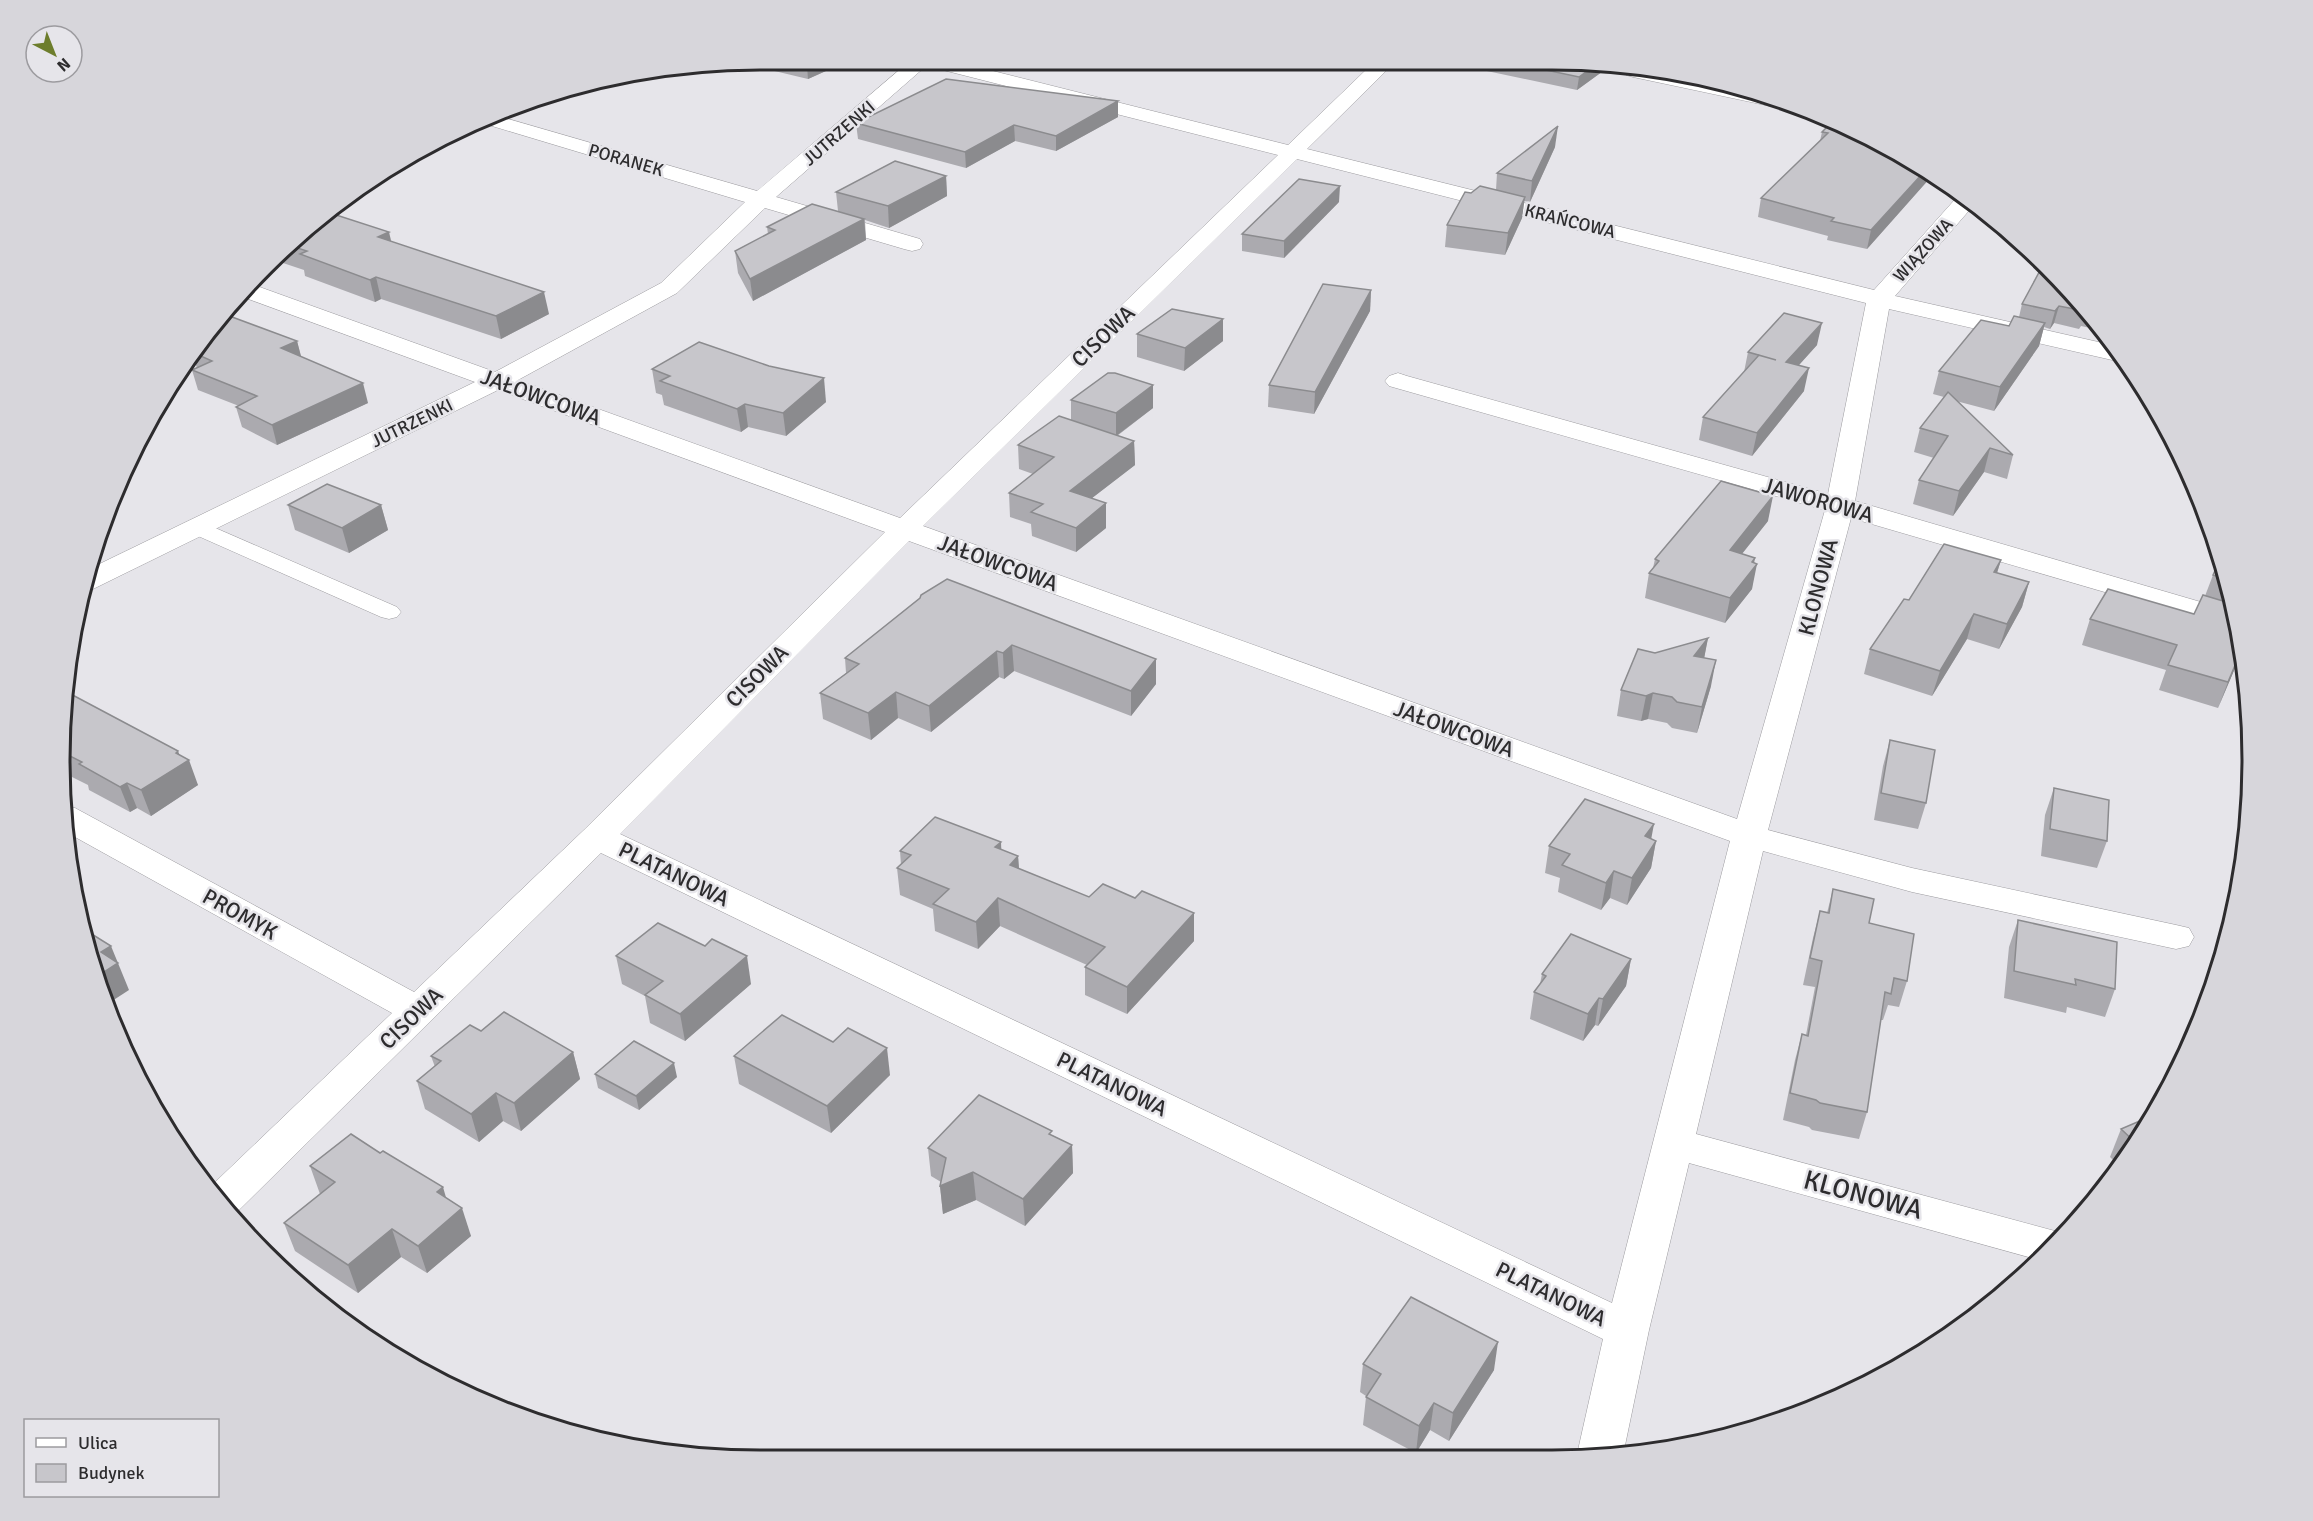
<svg xmlns="http://www.w3.org/2000/svg" width="2313" height="1521" font-family="Signika,sans-serif">
<style>
.lines{fill:none;stroke-linecap:round;stroke-linejoin:round}
.lane-casing{stroke:#9c9b9f;stroke-width:1}
.street-casing{stroke:#9c9b9f;stroke-width:1}
.lane{fill:#fff;fill-rule:evenodd}
.street{fill:#fff;fill-rule:evenodd}
.wall{fill:#abaaaf}
.shaded-wall{fill:#8b8b8e}
.building{fill:#c7c6cb;stroke:#8b8b8e;stroke-width:1.5}
.labels{text-anchor:middle;dominant-baseline:central;stroke-width:5;stroke-linejoin:round;paint-order:stroke}
.far-street-label{font-size:18px;fill:#2d2c2e;stroke:#e6e5ea}
.street-label{font-size:22px;fill:#2d2c2e;stroke:#e6e5ea}
.near-street-label{font-size:27px;fill:#2d2c2e;stroke:#e6e5ea}
.rim{fill:none;stroke:#2d2c2e;stroke-width:3}
</style>
<rect width="100%" height="100%" fill="#e6e5ea"/>
<g class="lines">
<defs>
<path id="lane" d="M197,520L397,607L401,612L397,617L389,619L381,617L189,532L186,527L189,522Z"/>
<g id="street">
<path d="M904,66H926L776,197L920,239L923,244L920,249L912,251L904,249L765,208L677,293L518,380L900,518L1278,155L943,70L940,66H973L1288,145L1370,66H1391L1307,149L1874,290L1958,196L1973,206L1895,296L2116,346L2125,361L2121,362L1889,309L1855,501L2235,612L2238,631L1851,518L1768,830L1912,868L2176,925L2189,928L2194,937L2189,946L2176,949L1912,892L1763,851L1696,1134L2066,1234L2039,1260L1689,1163L1649,1330L1623,1455L1598,1460L1576,1459L1603,1339L601,853L235,1214L229,1216L209,1188L392,1013L66,832L62,806L75,808L414,992L585,829L885,532L498,390L93,589L82,592L87,570L475,382L240,296L251,284L254,285L495,372L661,283L745,202L482,123L498,116L757,191ZM1297,159L1866,303L1828,494L1407,376L1398,373L1389,376L1385,381L1389,386L1825,510L1737,819L923,526ZM909,541L1730,841L1612,1303L620,834Z"/>
<path d="M1637,66L1749,90L1792,106L1784,109L1633,77L1626,75L1623,71L1626,67Z"/>
</g>
</defs>
<use href="#lane" class="lane-casing"/>
<use href="#street" class="street-casing"/>
<use href="#lane" class="lane"/>
<use href="#street" class="street"/>
</g>
<g class="wall">
<path d="M754,66H837L808,79Z"/>
<path d="M1463,66H1610L1577,90Z"/>
<path d="M1118,117L1056,151L1015,141L966,168L858,139L856,123Z"/>
<path d="M1822,132H1862L1930,178L1867,249L1827,240L1828,236L1758,217L1761,198L1820,141Z"/>
<path d="M1555,147L1530,202L1524,201L1522,218L1505,255L1445,247L1447,225L1471,193L1496,190L1497,173Z"/>
<path d="M946,176L947,196L889,228L865,220L866,240L753,301L738,273L735,251L768,234L767,227L838,211L836,192Z"/>
<path d="M1339,202L1284,258L1242,251V234Z"/>
<path d="M298,234L391,241L549,314L501,339L381,299L375,302L305,276L304,270L274,260Z"/>
<path d="M2043,265L2105,331L2081,326L2079,329L2054,323L2050,329L2044,327L2039,346L1994,411L1956,401L2013,455L2007,479L1984,472L1953,516L1913,504L1919,480L1934,458L1914,452L1920,428L1944,397L1933,394L1939,371L2009,326L2019,317L2022,304Z"/>
<path d="M1371,290L1370,311L1314,414L1268,407L1269,385Z"/>
<path d="M1223,319V341L1184,371L1137,357V334Z"/>
<path d="M205,334L297,341L301,357L368,403L277,445L242,427L236,407L239,406L198,390L192,370L197,368L193,357L192,356Z"/>
<path d="M1817,345L1798,366L1804,391L1752,456L1699,440L1703,417L1744,372L1748,352Z"/>
<path d="M652,369L826,402L786,436L748,427L741,432L664,405L662,395L656,393Z"/>
<path d="M1071,400L1153,408L1117,436L1134,441L1135,465L1092,498L1106,528L1076,552L1032,536L1031,524L1010,517L1009,493L1033,474L1019,469L1018,445L1071,420Z"/>
<path d="M288,505H381L388,530L349,553L295,530Z"/>
<path d="M1768,521L1742,554L1754,563L1752,589L1725,623L1645,598L1649,573L1653,568L1655,559Z"/>
<path d="M2001,560L1997,573L2029,582L2022,607L1999,649L1967,639L1932,696L1864,674L1870,649L1909,600Z"/>
<path d="M2213,575L2229,580L2241,654L2218,708L2159,690L2166,670L2082,645L2090,619L2194,614L2205,596Z"/>
<path d="M920,598L1156,684L1131,716L1014,671L1004,679L999,677L931,732L898,718L871,740L823,719L820,693L846,673L845,658Z"/>
<path d="M1708,638L1704,658L1711,686L1697,733L1672,728L1667,723L1648,719L1641,721L1617,716L1621,690L1655,653Z"/>
<path d="M62,714L179,755L198,785L151,816L137,808L130,812L89,790L88,785L62,772Z"/>
<path d="M1890,740L1926,803L1918,829L1874,820L1883,766Z"/>
<path d="M2054,788L2107,841L2097,868L2041,856L2045,815Z"/>
<path d="M1651,839L1656,841L1651,868L1627,905L1610,898L1601,910L1558,892L1560,878L1545,873L1549,846Z"/>
<path d="M1001,842V850L1018,856L1019,869L1194,941L1127,1014L1085,995V967L1087,965L1000,926L978,949L935,931L933,909L900,895L897,868L901,865L900,851Z"/>
<path d="M1833,889L1869,923L1907,981L1899,1007L1888,1005L1883,1020H1881L1867,1112L1859,1139L1812,1130L1809,1127L1783,1120L1795,1060L1802,1034L1806,1035L1815,987L1803,985L1813,938L1820,911L1827,913Z"/>
<path d="M2018,920L2115,989L2105,1017L2067,1007L2066,1013L2004,998L2009,947Z"/>
<path d="M616,956L751,984L685,1041L650,1023L645,996L622,984Z"/>
<path d="M1631,959L1626,986L1598,1026L1595,1025L1583,1041L1530,1019L1534,992L1540,984L1542,974Z"/>
<path d="M481,1031L573,1052L580,1079L521,1131L503,1121L479,1142L425,1109L417,1081L435,1067L431,1056Z"/>
<path d="M734,1056L890,1075L831,1133L739,1084Z"/>
<path d="M595,1074L677,1077L639,1110L598,1088Z"/>
<path d="M2156,1114L2119,1166L2110,1157L2121,1129Z"/>
<path d="M1052,1135L1072,1145L1073,1173L1025,1226L976,1200L943,1214L940,1186L941,1182L931,1176L928,1148Z"/>
<path d="M310,1166L446,1198L471,1236L427,1273L401,1257L358,1293L295,1251L284,1223L320,1194Z"/>
<path d="M1363,1364L1494,1370L1449,1441L1430,1430L1416,1453L1363,1425L1366,1397V1396L1360,1392Z"/>
</g>
<g class="shaded-wall">
<path d="M807,66H837L808,79Z"/>
<path d="M1594,66H1610L1577,90L1579,77Z"/>
<path d="M1118,101V117L1056,151V136Z"/>
<path d="M1014,125L1015,141L966,168L965,152Z"/>
<path d="M1558,126L1555,147L1530,202L1532,181Z"/>
<path d="M1923,173L1930,178L1867,249L1871,230Z"/>
<path d="M946,176L947,196L889,228L888,206Z"/>
<path d="M1340,186L1339,202L1284,258V241Z"/>
<path d="M1525,197L1522,218L1505,255L1508,233Z"/>
<path d="M864,219L866,240L753,301L750,279Z"/>
<path d="M389,232L394,253L378,237Z"/>
<path d="M376,277L381,299L375,302L370,280Z"/>
<path d="M1371,290L1370,311L1314,414L1315,392Z"/>
<path d="M544,292L549,314L501,339L496,316Z"/>
<path d="M2059,306L2054,323L2050,329L2055,311Z"/>
<path d="M1223,319V341L1184,371L1185,348Z"/>
<path d="M1822,323L1817,345L1781,385L1786,362Z"/>
<path d="M2045,323L2039,346L1994,411L2000,387Z"/>
<path d="M297,341L302,360L281,348Z"/>
<path d="M1809,368L1804,391L1752,456L1757,433Z"/>
<path d="M824,378L826,402L786,436L783,413Z"/>
<path d="M363,383L368,403L277,445L272,425Z"/>
<path d="M1153,385V408L1116,436V413Z"/>
<path d="M745,404L748,427L741,432L737,409Z"/>
<path d="M1134,441L1135,465L1070,515V491Z"/>
<path d="M1990,448L1984,472L1953,516L1959,491Z"/>
<path d="M1773,496L1768,521L1725,575L1730,550Z"/>
<path d="M1106,503V528L1076,552V528Z"/>
<path d="M381,505L388,530L349,553L342,528Z"/>
<path d="M1755,558L1753,569L1757,564L1752,589L1725,623L1730,598L1752,562Z"/>
<path d="M2001,560L1993,585L1994,572Z"/>
<path d="M2029,582L2022,607L1999,649L2007,624Z"/>
<path d="M1974,614L1967,639L1932,696L1940,671Z"/>
<path d="M1708,638L1703,664L1694,656Z"/>
<path d="M1012,645L1014,671L1004,679L1003,653Z"/>
<path d="M997,651L999,677L931,732L929,706Z"/>
<path d="M2241,651V654L2218,708L2228,682Z"/>
<path d="M1156,659V684L1131,716V691Z"/>
<path d="M1716,660L1711,686L1697,733L1702,707Z"/>
<path d="M896,692L898,718L871,740L868,713Z"/>
<path d="M1653,693L1648,719L1641,721L1646,696Z"/>
<path d="M178,751L183,764L189,760L198,785L151,816L141,790Z"/>
<path d="M127,783L137,808L130,812L120,787Z"/>
<path d="M1654,824L1649,851L1645,836Z"/>
<path d="M1656,841L1651,868L1627,905L1632,878Z"/>
<path d="M1001,842L1002,869L995,847Z"/>
<path d="M1018,856L1020,883L1010,865Z"/>
<path d="M1614,871L1610,898L1601,910L1606,883Z"/>
<path d="M998,898L1000,926L978,949L976,922Z"/>
<path d="M1194,913V941L1127,1014V987Z"/>
<path d="M111,946L129,990L109,1003L98,976L101,952Z"/>
<path d="M747,956L751,984L685,1041L680,1014Z"/>
<path d="M1631,959L1626,986L1598,1026L1603,999Z"/>
<path d="M1599,998L1595,1025L1583,1041L1588,1014Z"/>
<path d="M887,1048L890,1075L831,1133L827,1106Z"/>
<path d="M573,1052L580,1079L521,1131L514,1103Z"/>
<path d="M674,1063L677,1077L639,1110L636,1096Z"/>
<path d="M496,1093L503,1121L479,1142L471,1114Z"/>
<path d="M1072,1145L1073,1173L1025,1226L1023,1199Z"/>
<path d="M973,1172L976,1200L943,1214L940,1186Z"/>
<path d="M443,1187L451,1215L437,1192Z"/>
<path d="M462,1208L471,1236L427,1273L418,1246Z"/>
<path d="M392,1229L401,1257L358,1293L348,1265Z"/>
<path d="M1498,1342L1494,1370L1449,1441L1453,1413Z"/>
<path d="M1434,1403L1430,1430L1416,1453L1419,1426Z"/>
</g>
<g class="building">
<path d="M1527,66H1594L1579,77Z"/>
<path d="M946,79L1118,101L1056,136L1014,125L965,152L856,123Z"/>
<path d="M1833,121L1862,132L1923,173L1871,230L1831,221L1834,218L1761,198L1828,133L1822,132Z"/>
<path d="M1558,126L1532,181L1497,173Z"/>
<path d="M895,161L946,176L888,206L836,192Z"/>
<path d="M1299,179L1340,186L1284,241L1242,234Z"/>
<path d="M1480,186L1525,197L1508,233L1447,225L1465,192L1471,193Z"/>
<path d="M812,204L864,219L750,279L735,251L775,230L767,227Z"/>
<path d="M327,212L389,232L378,237L544,292L496,316L376,277L370,280L300,254L307,251L288,245L298,234Z"/>
<path d="M2043,265L2085,310V311L2059,306L2055,311L2022,304Z"/>
<path d="M1323,284L1371,290L1315,392L1269,385Z"/>
<path d="M1172,309L1223,319L1185,348L1137,334Z"/>
<path d="M1784,313L1822,323L1786,362L1809,368L1757,433L1703,417L1759,355L1776,360L1748,352Z"/>
<path d="M224,314L297,341L281,348L363,383L272,425L236,407L257,396L192,370L212,361L194,353L195,351L207,345L200,343L205,334Z"/>
<path d="M2014,316L2045,323L2000,387L1939,371L1981,320L2009,326Z"/>
<path d="M699,342L769,366L824,378L783,413L745,404L737,409L660,381L670,376L652,369Z"/>
<path d="M1108,373H1115L1153,385L1116,413L1071,400Z"/>
<path d="M1948,392L2013,455L1990,448L1959,491L1919,480L1948,436L1920,428Z"/>
<path d="M1059,416L1134,441L1070,491L1106,503L1076,528L1031,512L1043,504L1009,493L1054,457L1018,445Z"/>
<path d="M1721,481L1773,496L1730,550L1755,558L1752,562L1757,564L1730,598L1649,573L1659,561L1655,559Z"/>
<path d="M327,484L381,505L342,528L288,505Z"/>
<path d="M1944,544L2001,560L1994,572L2029,582L2007,624L1974,614L1940,671L1870,649L1904,599L1909,600Z"/>
<path d="M2221,558L2229,580L2213,575Z"/>
<path d="M947,579L1156,659L1131,691L1012,645L1003,653L997,651L929,706L896,692L868,713L820,693L859,664L845,658L920,598L921,595Z"/>
<path d="M2108,589L2194,614L2203,595L2233,604L2241,651L2228,682L2168,665L2177,645L2090,619Z"/>
<path d="M1708,638L1694,656L1716,660L1702,707L1677,702L1672,697L1653,693L1646,696L1621,690L1638,649L1655,653Z"/>
<path d="M65,691L178,751L176,753L189,760L141,790L127,783L120,787L79,764L82,762L62,752V714Z"/>
<path d="M1890,740L1935,750L1926,803L1881,793Z"/>
<path d="M2054,788L2109,800L2107,841L2050,829Z"/>
<path d="M1585,799L1654,824L1645,836L1656,841L1632,878L1614,871L1606,883L1562,865L1570,854L1549,846Z"/>
<path d="M935,817L1001,842L995,847L1018,856L1010,865L1089,897L1103,884L1135,898L1142,891L1194,913L1127,987L1085,967L1105,947L998,898L976,922L933,904L949,889L897,868L911,855L900,851Z"/>
<path d="M1833,889L1874,899L1869,923L1914,934L1907,981L1894,978L1891,994L1885,992L1867,1112L1820,1103L1816,1100L1790,1093L1802,1034L1808,1036L1822,961L1810,958L1820,911L1829,913Z"/>
<path d="M2018,920L2117,942L2115,989L2075,979L2076,985L2014,971Z"/>
<path d="M658,923L705,946L712,939L747,956L680,1014L645,995L663,981L616,956Z"/>
<path d="M82,928L111,946L101,952L118,963L98,976L84,941Z"/>
<path d="M1571,934L1631,959L1603,999L1599,998L1588,1014L1534,992L1546,976L1542,974Z"/>
<path d="M504,1012L573,1052L514,1103L496,1093L471,1114L417,1081L441,1061L431,1056L470,1025L481,1031Z"/>
<path d="M782,1015L833,1042L848,1028L887,1048L827,1106L734,1056Z"/>
<path d="M634,1041L674,1063L636,1096L595,1074Z"/>
<path d="M979,1095L1052,1131L1049,1134L1072,1145L1023,1199L973,1172L940,1186L946,1158L928,1148Z"/>
<path d="M2156,1114L2136,1143L2121,1129Z"/>
<path d="M351,1134L380,1153L383,1151L443,1187L437,1192L462,1208L418,1246L392,1229L348,1265L284,1223L335,1182L310,1166Z"/>
<path d="M1411,1297L1498,1342L1453,1413L1434,1403L1419,1426L1366,1397L1381,1374L1363,1364Z"/>
</g>
<g class="labels">
<g class="far-street-label">
<text transform="translate(839 133) rotate(-41)">JUTRZENKI</text>
<text transform="translate(626 160) rotate(16)">PORANEK</text>
<text transform="translate(1570 221) rotate(14)">KRAŃCOWA</text>
<text transform="translate(1923 250) rotate(-48)">WIĄZOWA</text>
<text transform="translate(412 423) rotate(-26)">JUTRZENKI</text>
</g>
<g class="street-label">
<text transform="translate(1103 336) rotate(-44)">CISOWA</text>
<text transform="translate(541 397) rotate(20)">JAŁOWCOWA</text>
<text transform="translate(1818 500) rotate(16)">JAWOROWA</text>
<text transform="translate(998 563) rotate(20)">JAŁOWCOWA</text>
<text transform="translate(1818 587) rotate(-75)">KLONOWA</text>
<text transform="translate(757 676) rotate(-45)">CISOWA</text>
<text transform="translate(1454 729) rotate(20)">JAŁOWCOWA</text>
<text transform="translate(674 874) rotate(26)">PLATANOWA</text>
<text transform="translate(240 914) rotate(29)">PROMYK</text>
<text transform="translate(411 1018) rotate(-44)">CISOWA</text>
<text transform="translate(1112 1084) rotate(26)">PLATANOWA</text>
<text transform="translate(1551 1294) rotate(26)">PLATANOWA</text>
</g>
<g class="near-street-label">
<text transform="translate(1863 1195) rotate(15)">KLONOWA</text>
</g>
</g>
<path d="M0 0H2313V1521H0ZM760 70H1552A690 690 0 0 1 2242 760V760A690 690 0 0 1 1552 1450H760A690 690 0 0 1 70 760V760A690 690 0 0 1 760 70Z" fill="#d7d6db" fill-rule="evenodd"/>
<path class="rim" d="M760 70H1552A690 690 0 0 1 2242 760V760A690 690 0 0 1 1552 1450H760A690 690 0 0 1 70 760V760A690 690 0 0 1 760 70Z"/>
<rect x="24" y="1419" width="195" height="78" fill="#e6e5ea" stroke="#9c9b9f" stroke-width="1.5"/>
<rect x="36" y="1438" width="30" height="9" fill="#ffffff" stroke="#9c9b9f" stroke-width="1.5"/>
<text x="78" y="1449" font-size="18" fill="#2d2c2e">Ulica</text>
<rect x="36" y="1464" width="30" height="18" fill="#c7c6cb" stroke="#9c9b9f" stroke-width="1.5"/>
<text x="78" y="1479" font-size="18" fill="#2d2c2e">Budynek</text>
<g transform="translate(54 54) rotate(138)"><circle r="28" fill="#e6e5ea" stroke="#9c9b9f" stroke-width="1.5"/>
<path d="M0-4.5L10 22L0 15L-10 22Z" fill="#6d7d2c"/>
<text y="-9" font-size="16" font-weight="bold" text-anchor="middle" fill="#2d2c2e">N</text>
</g>
</svg>
